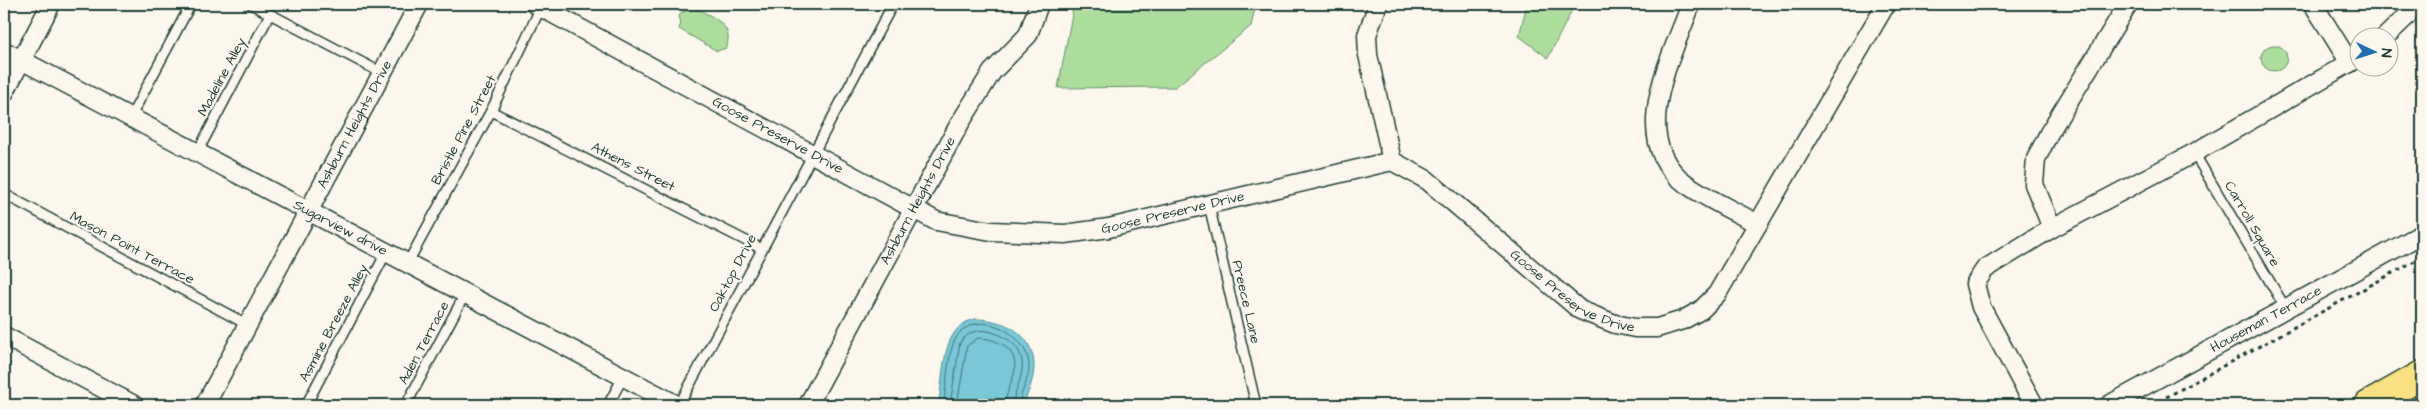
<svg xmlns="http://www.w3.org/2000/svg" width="2426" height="409" font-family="'Architects Daughter',sans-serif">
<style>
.green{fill:#adde9e;stroke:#668e69}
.water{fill:#79c7d7;stroke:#559096}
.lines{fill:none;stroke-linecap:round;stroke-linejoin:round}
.shore{stroke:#437475;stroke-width:1}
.lane-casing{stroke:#1f3d34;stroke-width:12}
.street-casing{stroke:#1f3d34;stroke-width:21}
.highway-casing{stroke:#1f3d34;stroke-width:31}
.path{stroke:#1f3d34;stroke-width:3;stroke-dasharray:4 4;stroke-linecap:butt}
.lane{stroke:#fbf7ec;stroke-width:9}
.street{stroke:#fbf7ec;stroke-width:18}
.highway{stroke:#f9e181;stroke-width:28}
.labels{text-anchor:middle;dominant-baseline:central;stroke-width:4.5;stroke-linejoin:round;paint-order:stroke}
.street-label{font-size:14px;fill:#1f3d34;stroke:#fbf7ec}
</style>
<rect width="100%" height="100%" fill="#fbf7ec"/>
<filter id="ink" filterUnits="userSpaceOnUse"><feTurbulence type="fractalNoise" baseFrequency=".02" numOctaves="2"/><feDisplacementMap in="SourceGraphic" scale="10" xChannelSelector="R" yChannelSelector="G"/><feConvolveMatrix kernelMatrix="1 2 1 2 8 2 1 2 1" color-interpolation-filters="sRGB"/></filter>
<g filter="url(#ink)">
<g class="green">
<path d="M1074,4H1256L1251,26L1175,87L1058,88Z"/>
<path d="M1527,4H1575L1548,58L1519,36Z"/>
<path d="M691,6C709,15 736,24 726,48L717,51L679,29L681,23L679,16L682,12L688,11Z"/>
<circle cx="2274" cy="58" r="13"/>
</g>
<path class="water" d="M975,319C1003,319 1032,332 1034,364C1035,377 1028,393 1023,405H938C945,376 939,327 975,319Z"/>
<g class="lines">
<g class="shore">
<path d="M943,405C947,388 947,352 956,338C976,306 1027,332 1029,365C1030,379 1020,392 1019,405"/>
<path d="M950,405L960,342C969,332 978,328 991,332C1011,337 1027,352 1021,375C1019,385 1013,395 1013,405"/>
<path d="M957,405L967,346L978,338C998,338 1020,350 1014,374C1011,385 1005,395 1005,405"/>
</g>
<defs>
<g id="lane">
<path d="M251,4L382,73"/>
<path d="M491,111L762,249"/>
<path d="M130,118L191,4"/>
<path d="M197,153L270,14"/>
<path d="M2194,153L2286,309"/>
<path d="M4,194L248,325"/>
<path d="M1209,205L1256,405"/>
<path d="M407,264L491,111L542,5"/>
<path d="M306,405L386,253"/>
<path d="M406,405L465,294"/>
<path d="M608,405L623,377"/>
<path d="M679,405L893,4"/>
</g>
<g id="street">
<path id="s1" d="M535,4L936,221L991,231L1065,234L1109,228L1392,161L1427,180L1580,310L1615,324L1635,328H1657L1683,320L1701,310L1717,294L1886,4"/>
<path d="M1378,4L1367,35L1368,55L1392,161"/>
<path d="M1691,4C1672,57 1626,139 1685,183C1707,199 1734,211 1758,224"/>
<path d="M2313,4L2350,63"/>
<path d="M2384,38L2407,16L2415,4"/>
<path id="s2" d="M4,51L677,405"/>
<path d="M4,93L51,4"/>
<path d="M2052,228L2034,184L2036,159L2049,133L2128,4"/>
<path d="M4,336L134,405"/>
<path id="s3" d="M205,405L419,4"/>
<path id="s4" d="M808,405L960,123L992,72L1028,35L1039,4"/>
<path d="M2034,405L1981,307L1975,284L1985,269L2052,228L2194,153L2358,58"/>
<path id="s5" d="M2109,405L2422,234"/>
</g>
<path id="highway" d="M2369,405L2422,375"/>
</defs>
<use href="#lane" class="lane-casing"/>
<use href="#street" class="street-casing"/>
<use href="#highway" class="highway-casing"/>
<path class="path" d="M2152,405L2422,257"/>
<use href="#lane" class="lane"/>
<use href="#street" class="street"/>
<use href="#highway" class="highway"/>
</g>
</g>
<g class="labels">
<g class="street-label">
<text transform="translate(222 77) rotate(-62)">Madeline Alley</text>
<text stroke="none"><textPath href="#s3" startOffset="318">Ashburn Heights Drive</textPath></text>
<text transform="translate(464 130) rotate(-62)">Bristle Pine Street</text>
<text stroke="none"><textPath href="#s1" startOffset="276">Goose Preserve Drive</textPath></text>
<text transform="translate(633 167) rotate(27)">Athens Street</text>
<text stroke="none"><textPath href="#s4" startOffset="232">Ashburn Heights Drive</textPath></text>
<text stroke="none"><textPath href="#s1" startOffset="696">Goose Preserve Drive</textPath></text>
<text transform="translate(2252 224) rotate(60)">Carroll Square</text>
<text stroke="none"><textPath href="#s2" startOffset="380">Sugarview drive</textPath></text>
<text transform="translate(132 248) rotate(28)">Mason Point Terrace</text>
<text transform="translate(733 273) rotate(-62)">Oaktop Drive</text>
<text stroke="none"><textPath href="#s1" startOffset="1146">Goose Preserve Drive</textPath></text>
<text transform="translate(1246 302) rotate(77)">Preece Lane</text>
<text stroke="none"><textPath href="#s5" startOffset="179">Houseman Terrace</textPath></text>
<text transform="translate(334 323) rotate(-62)">Asmine Breeze Alley</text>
<text transform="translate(424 343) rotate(-62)">Aden Terrace</text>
</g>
</g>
<rect width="2426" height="409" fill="none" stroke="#fbf7ec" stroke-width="20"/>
<rect x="10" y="10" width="2406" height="389" fill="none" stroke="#1f3d34" stroke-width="2" filter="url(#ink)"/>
<g transform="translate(2374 52) rotate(94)"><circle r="24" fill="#fbf7ec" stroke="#a3ada2"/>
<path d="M0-4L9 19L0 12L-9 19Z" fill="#1f6fb2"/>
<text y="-8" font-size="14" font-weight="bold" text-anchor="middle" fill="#1f3d34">N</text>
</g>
</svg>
